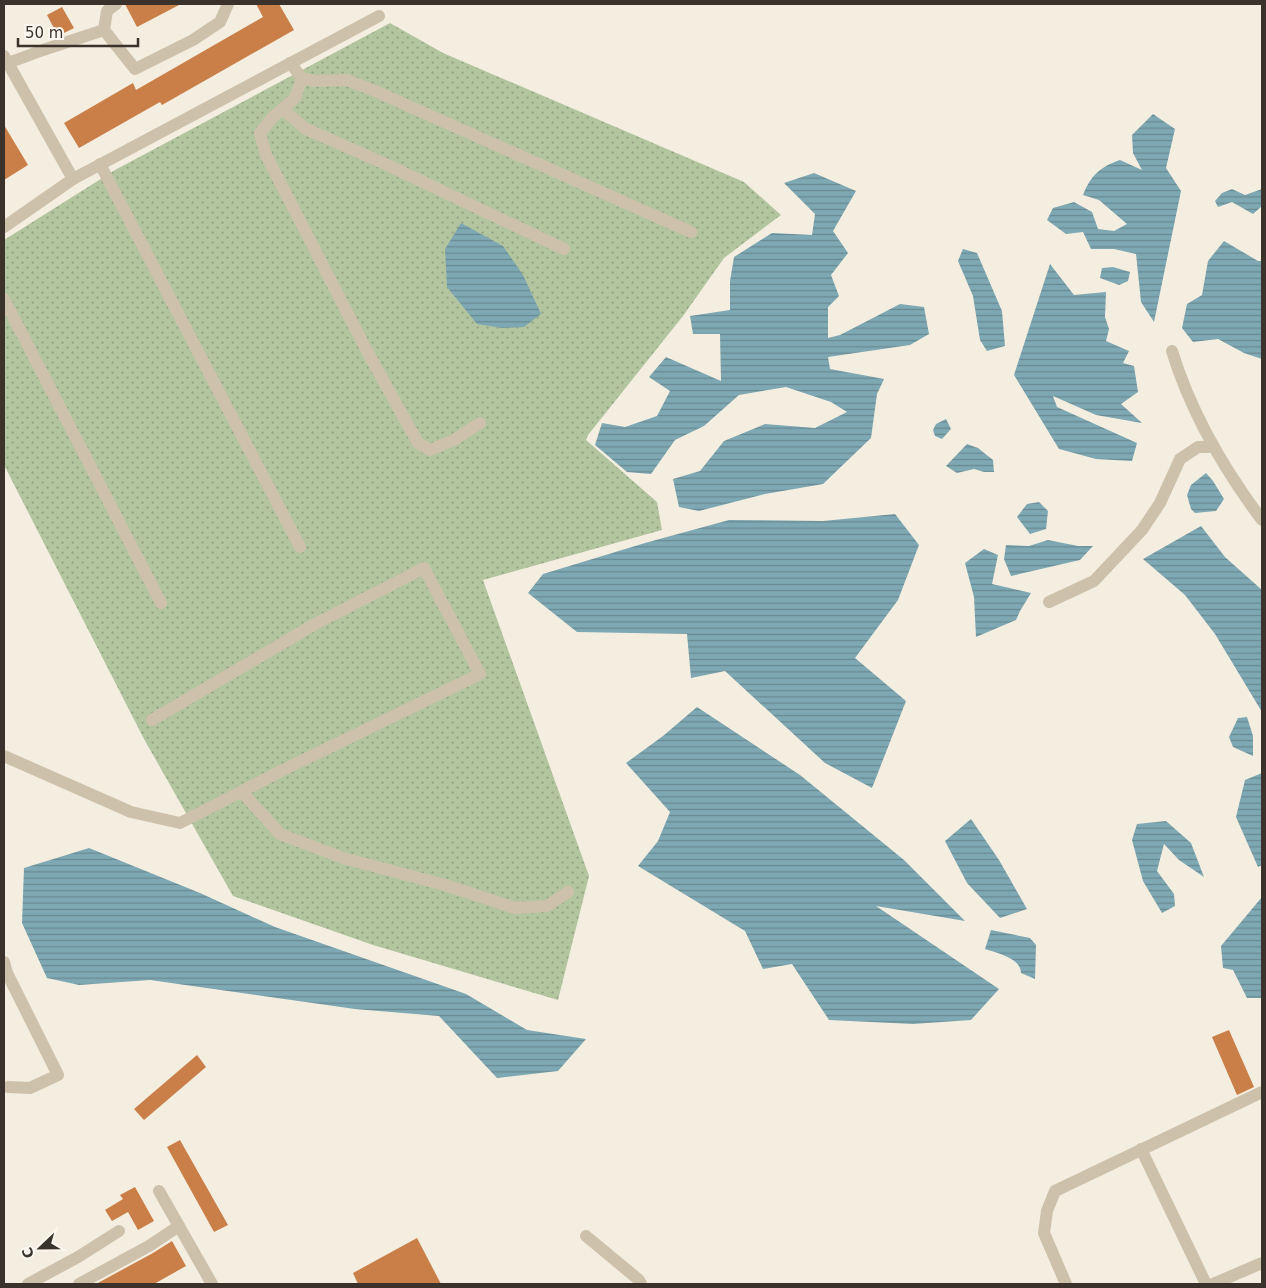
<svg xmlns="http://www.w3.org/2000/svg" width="1266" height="1288" font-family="'DejaVu Sans',sans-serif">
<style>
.grass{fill:url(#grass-dots)}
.water{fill:url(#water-rules)}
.building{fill:#ca7e48}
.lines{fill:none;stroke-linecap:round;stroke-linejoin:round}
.minor{stroke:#cec1ab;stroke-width:12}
</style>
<defs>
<pattern id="grass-dots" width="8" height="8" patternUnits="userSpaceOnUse" patternTransform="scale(1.25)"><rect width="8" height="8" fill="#b2c59f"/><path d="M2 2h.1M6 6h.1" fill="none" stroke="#92a182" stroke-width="1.8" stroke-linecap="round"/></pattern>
<pattern id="water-rules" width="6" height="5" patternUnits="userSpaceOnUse" patternTransform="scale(1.25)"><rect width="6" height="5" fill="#7ea8b3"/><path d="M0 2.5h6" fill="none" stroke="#688992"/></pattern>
</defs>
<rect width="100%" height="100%" fill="#f4eee0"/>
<path class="grass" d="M390,23L443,53L744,182L781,215L724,258L683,316L588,435L586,440L657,502L662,530L483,580L589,876L558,1000L373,945L233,896L144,739L4,465V240L115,170Z"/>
<g class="water">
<path d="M1153,114L1175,129L1166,168L1181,191L1154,322L1141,302L1136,254L1114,249H1091L1083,232L1066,234L1047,220L1053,208L1074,202L1092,212L1098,229L1114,231L1127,224L1099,200L1083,195C1091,175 1100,167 1120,160L1142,170L1133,153L1132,135Z"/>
<path d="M814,173L856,191L833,231L848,253L831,275L839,296L828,307V338L840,335L900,304L924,307L929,334L910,345L828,357L830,369L884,379L877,394L871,438L823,484L765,494L699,511L679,507L673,479L700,471L724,441L765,424L815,428L847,412L831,402L786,387L739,395L704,426L675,440L651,474L627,472L595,445L602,423L625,427L657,416L670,391L649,377L666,357L721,381L720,334H693L690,316L730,310V281L734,257L772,233L812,235L815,214L784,183Z"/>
<path d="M1232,189L1245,195L1262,189V206L1253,214L1232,202L1218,207L1215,201L1222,193Z"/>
<path d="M461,223L503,246L523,275L541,314L524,327L502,328L477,324L447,287L445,249Z"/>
<path d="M1224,241L1258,261H1262V359L1244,353L1218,339L1193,342L1182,328L1187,304L1202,295L1208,261Z"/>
<path d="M963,249L977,253L1002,311L1005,346L987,351L980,340L973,296L958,261Z"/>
<path d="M1050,264L1074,295L1106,292L1105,317L1109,329L1106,341L1129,351L1123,363L1134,366L1138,392L1121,404L1142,423L1096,415L1053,396L1057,407L1137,443L1132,461L1096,459L1059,449L1014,375Z"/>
<path d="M1113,267L1130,272L1128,281L1119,285L1100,278L1102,268Z"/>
<path d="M946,419L951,429L942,439L935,436L933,430L936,424Z"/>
<path d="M967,444L978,448L993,460L994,472H984L974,469L957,473L946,466Z"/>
<path d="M1206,473L1213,481L1224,499L1216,511L1195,513L1191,509L1187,495L1191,485Z"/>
<path d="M1039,502L1048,511L1046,529L1030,534L1017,517L1027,504Z"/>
<path d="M895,514L919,545L898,600L855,658L906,701L872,788L825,763L725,671L691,678L687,634L577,632L528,593L543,574L645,543L729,520L823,521Z"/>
<path d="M1201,526L1225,557L1262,590V712L1215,634L1185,595L1143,559Z"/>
<path d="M1048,540L1078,546H1093L1080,560L1011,576L1004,559L1006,545L1029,546Z"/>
<path d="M984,549L998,555L992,584L1031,593L1020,611L1016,620L976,637L974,597L965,563Z"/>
<path d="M697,707L800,775L904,860L965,921L876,906L999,989L971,1020L913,1024L829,1020L792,964L763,969L745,931L638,866L658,841L670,812L626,763L663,736Z"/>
<path d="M1247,717L1253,736V756L1233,747L1229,737L1238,718Z"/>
<path d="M1262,773V865L1258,867L1236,817L1245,780Z"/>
<path d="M971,819L999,860L1027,909L1000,918L967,883L945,841Z"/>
<path d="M1166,821L1191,843L1204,877L1179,860L1164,844L1157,871L1174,894L1175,906L1162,913L1143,881L1132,840L1137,824Z"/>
<path d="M89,848L200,893L275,927L466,994L527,1030L586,1039L558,1071L497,1078L439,1016L355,1009L150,980L79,985L47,978L22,923L24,868Z"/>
<path d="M1262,897V998H1247L1233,970L1223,968L1221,946Z"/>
<path d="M991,930L1030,938L1036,945L1035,979L1021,973C1021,958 997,953 985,949Z"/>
</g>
<g class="building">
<path d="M125,4H181L137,27Z"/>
<path d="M256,4H279L294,30L162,105L160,102L79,148L64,123L133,83L136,90L263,17Z"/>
<path d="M62,7L74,28L58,36L47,15Z"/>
<path d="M4,125L28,165L4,180Z"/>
<path d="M1229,1030L1254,1087L1237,1095L1212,1037Z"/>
<path d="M197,1055L206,1067L144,1120L134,1109Z"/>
<path d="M180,1140L228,1225L214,1232L167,1147Z"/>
<path d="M135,1187L154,1221L138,1230L128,1212L112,1221L105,1210L123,1199L120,1195Z"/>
<path d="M417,1238L441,1284H358L353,1273Z"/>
<path d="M172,1241L186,1266L154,1284H96L153,1253Z"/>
</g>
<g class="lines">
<g class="minor">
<path d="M104,30L107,11L116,4"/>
<path d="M4,56L73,179"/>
<path d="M8,63L43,50L104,30L135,69L193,40L220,22L228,4"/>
<path d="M290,63L302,78L295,98L272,118L260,133L266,155L367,351L418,443L430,450L454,440L480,423"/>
<path d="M302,78L314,81L347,80L375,91L691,232"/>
<path d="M282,109L306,129L381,162L564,249"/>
<path d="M100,164L300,547"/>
<path d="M4,227L73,179L379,16"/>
<path d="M4,299L161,603"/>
<path d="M1172,351C1191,413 1223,468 1262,520"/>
<path d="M1049,602L1094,581L1142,530L1160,503L1180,459L1198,447H1213"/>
<path d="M4,756L131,812L180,823L289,767L480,674L424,568L315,624L152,720"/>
<path d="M242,792L280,834L343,858L445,885L515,908L547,906L568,892"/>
<path d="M4,962L7,973L58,1075L30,1088L8,1087"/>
<path d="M1141,1149L1206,1284"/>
<path d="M159,1191L212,1284"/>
<path d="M586,1236L639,1280L641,1284"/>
<path d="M28,1284L78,1257L119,1231"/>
<path d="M79,1284L149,1246L179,1226"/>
<path d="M1066,1284L1044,1233L1047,1211L1055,1191L1262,1092"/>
<path d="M1213,1284L1262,1263"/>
</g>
</g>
<rect width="1266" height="1288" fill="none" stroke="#3b332b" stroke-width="10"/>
<g transform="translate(40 1248) rotate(248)" stroke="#fbf7ee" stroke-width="4" paint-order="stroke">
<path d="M0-4L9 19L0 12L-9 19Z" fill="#3b332b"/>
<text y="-8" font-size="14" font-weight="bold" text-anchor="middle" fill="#3b332b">С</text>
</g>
<path d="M18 38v8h120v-8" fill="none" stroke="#3b332b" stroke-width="2.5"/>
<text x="25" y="38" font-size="15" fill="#3b332b" stroke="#fbf7ee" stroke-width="4" paint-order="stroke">50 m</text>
</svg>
